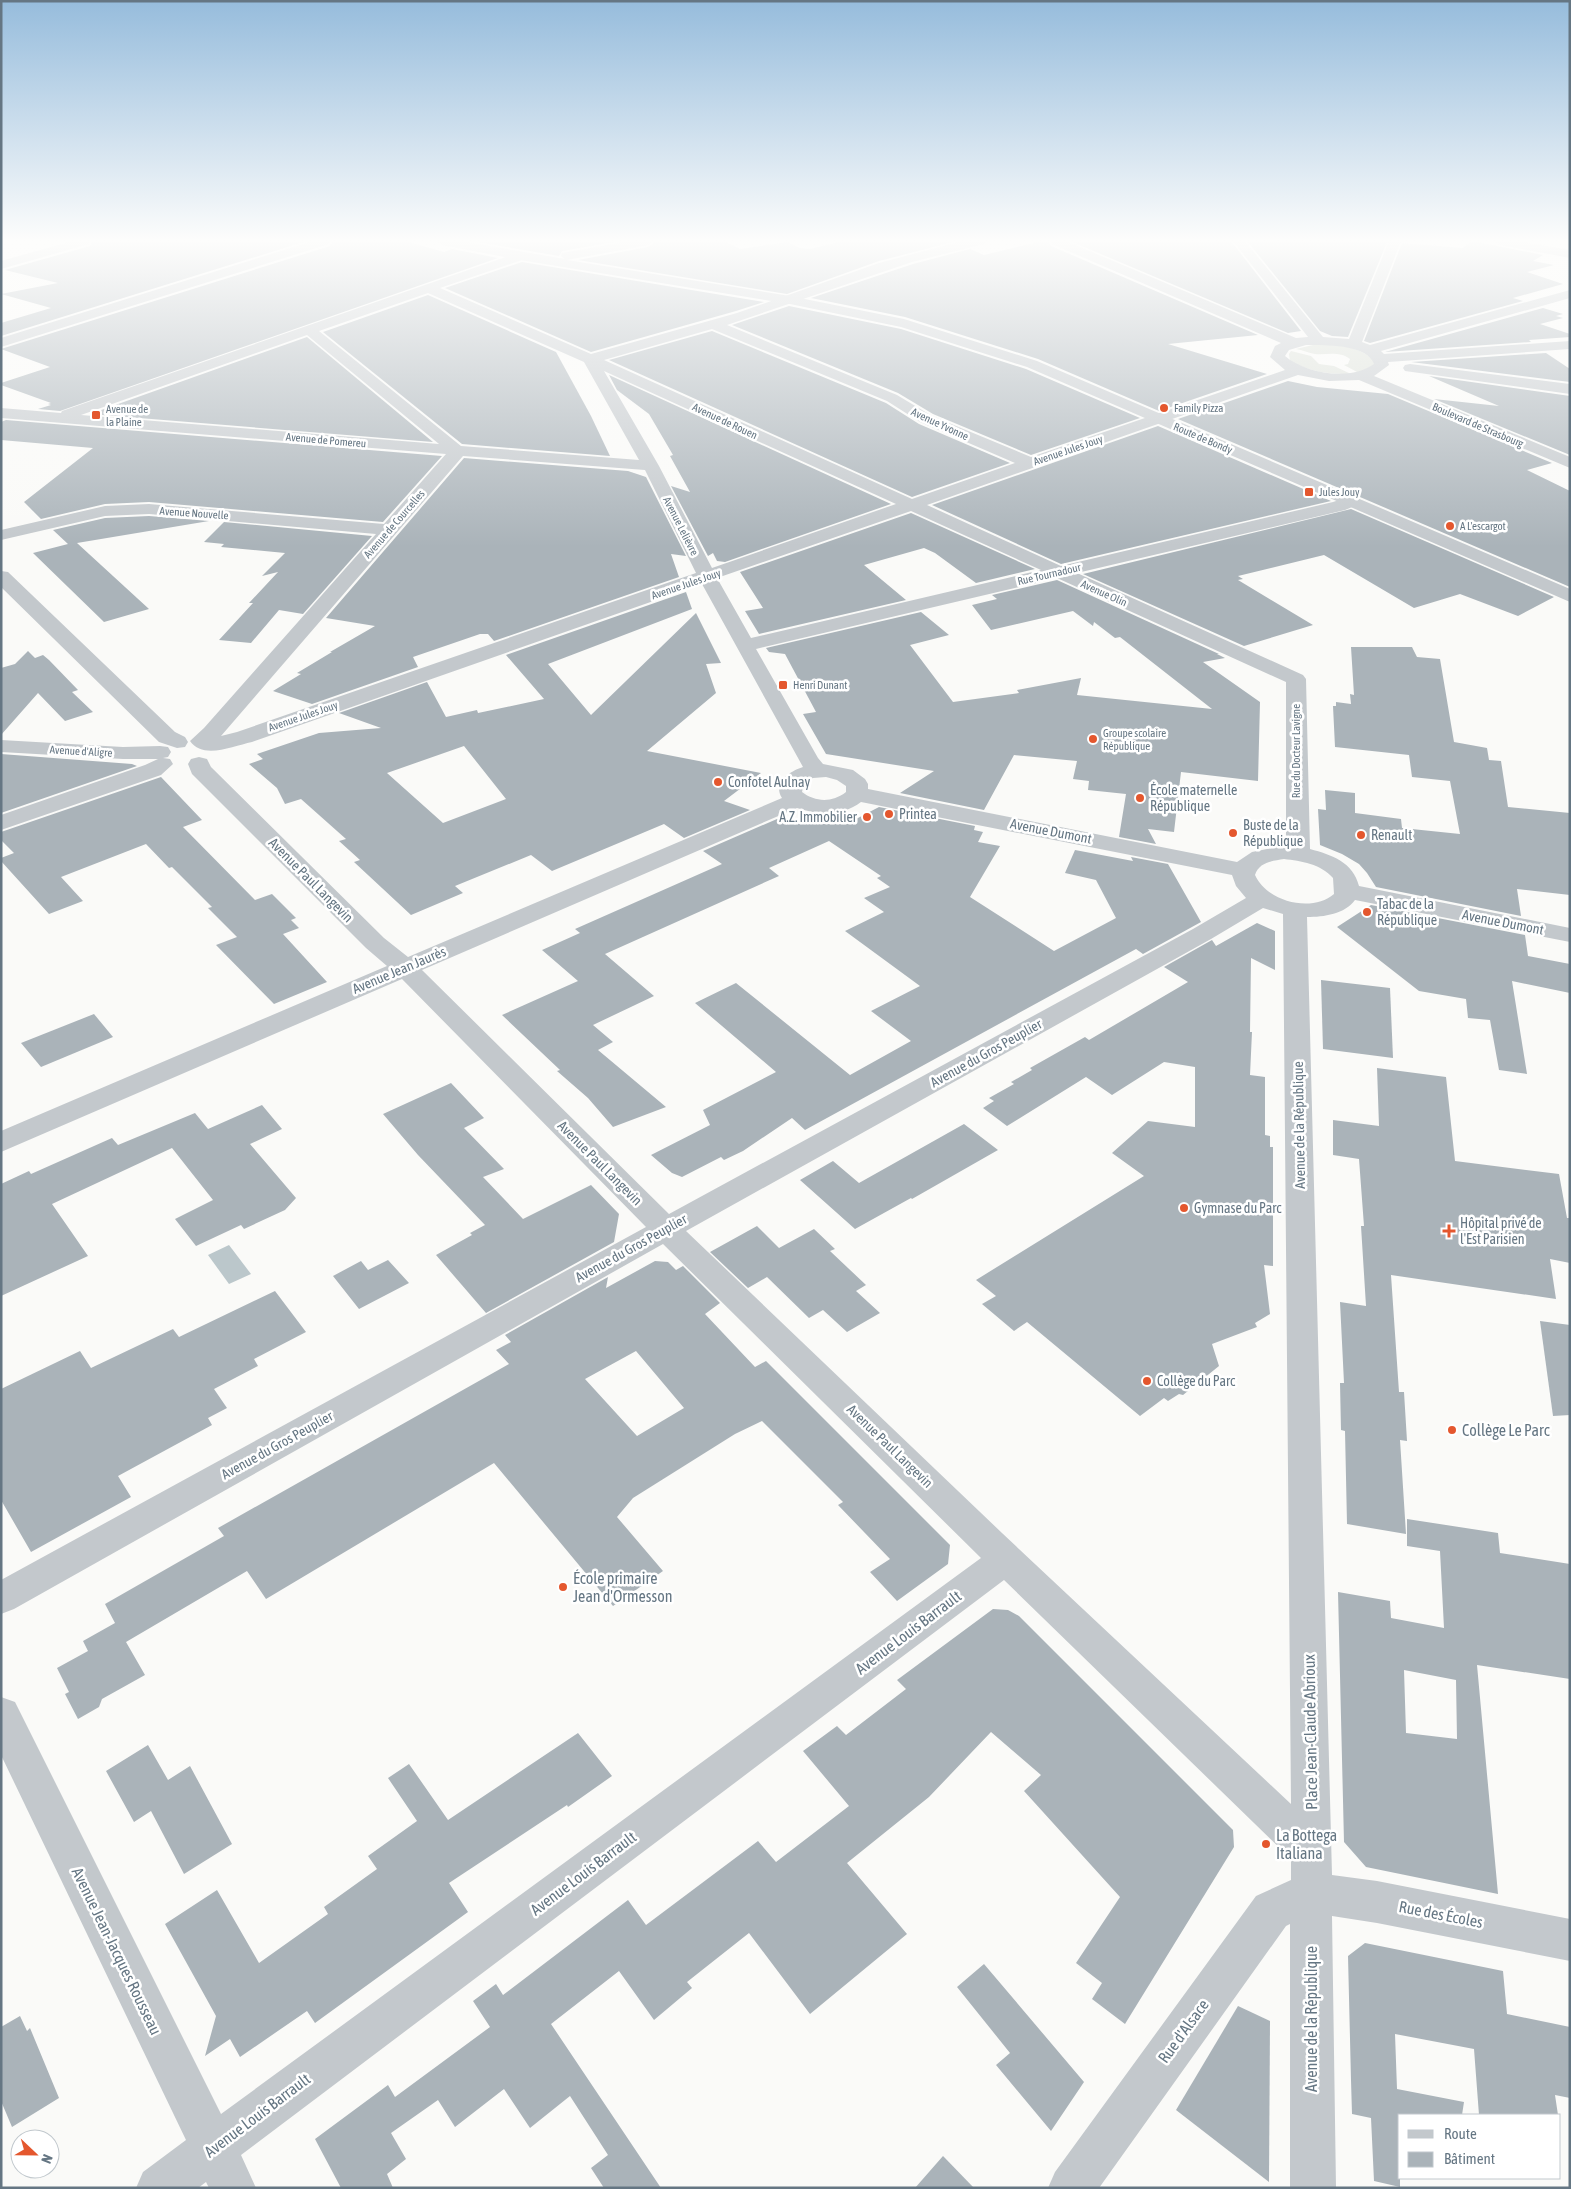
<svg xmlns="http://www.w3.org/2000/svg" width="1571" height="2189" font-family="'Asap Condensed',sans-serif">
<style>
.green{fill:#dadfd7}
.water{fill:#bbc7cb}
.building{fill:#aab3b9;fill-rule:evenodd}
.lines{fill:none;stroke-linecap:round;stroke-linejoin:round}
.minor{fill:#c3c8cc;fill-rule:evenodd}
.tertiary{fill:#c3c8cc;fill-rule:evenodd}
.poi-dot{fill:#e4572e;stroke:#fff;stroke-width:2}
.labels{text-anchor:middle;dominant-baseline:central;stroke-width:5;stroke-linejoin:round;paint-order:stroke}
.far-poi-label{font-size:11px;fill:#657683;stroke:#fff;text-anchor:start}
.far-street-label{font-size:11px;fill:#657683;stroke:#fff}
.poi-label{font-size:14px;fill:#657683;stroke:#fff;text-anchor:start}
.street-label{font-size:14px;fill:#657683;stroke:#fff}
.near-poi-label{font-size:16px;fill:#657683;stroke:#fff;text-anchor:start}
.near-street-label{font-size:16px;fill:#657683;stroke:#fff}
</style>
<rect width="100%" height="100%" fill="#fafaf8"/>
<g class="green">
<path d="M1313,345C1334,344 1359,345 1374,361V365L1359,373L1344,365L1348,364L1350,359C1339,351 1328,355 1315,354C1309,353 1302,350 1296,349Z"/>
<path d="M1291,351L1311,356L1319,364L1334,366L1351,374C1326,374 1312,372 1290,361L1289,354Z"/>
</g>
<path class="water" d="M229,1245L251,1274L229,1284L208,1255Z"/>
<g class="building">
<path d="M93,241H307L1,336V323L51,308L1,294L58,283L5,270L90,246Z"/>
<path d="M333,241H405L444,252L452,249L498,258L60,411L38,409L51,405L48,404L51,403L1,385V383L50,367L1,349L330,246Z"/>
<path d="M472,241H620L562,251L559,256Z"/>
<path d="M656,241H724L740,249L787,242L800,248L810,249L843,241L953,242L879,261L787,294L578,260L648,247Z"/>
<path d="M1042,241H1048L1051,246L1258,335L1168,344L1267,374L1159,411L1038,359L905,317L811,298L913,264L970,249L984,255Z"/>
<path d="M1070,241H1231L1301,331L1288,333Z"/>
<path d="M1247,241H1379L1387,242L1348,337L1332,336L1320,331Z"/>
<path d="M1472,241L1543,255L1533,261L1554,265L1527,272L1563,284L1513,298L1523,301L1370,343L1364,341L1402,243L1463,248Z"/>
<path d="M522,262L764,302L736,311L591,352L445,288Z"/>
<path d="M428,295L556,352L591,416L610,456L462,444L323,332Z"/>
<path d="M789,306L901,329L1026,369L1140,418L1031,455L933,414L898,393L732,325Z"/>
<path d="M1543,308L1563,314L1556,316L1563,318L1540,324L1570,334V337L1529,340L1531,342L1385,352Z"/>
<path d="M712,331L886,403L919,424L1010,463L912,497L609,360Z"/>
<path d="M307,337L433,442L90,414Z"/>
<path d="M1546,353L1570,369V382L1411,362Z"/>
<path d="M609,375L891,504L725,562L717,561L713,553L708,556L671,486L690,492L670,456L673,455L649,414L617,390Z"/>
<path d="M1429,376L1570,396V455L1434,399L1499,406Z"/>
<path d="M1288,381L1317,387L1388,394L1552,463L1527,470L1570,491V587L1178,419Z"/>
<path d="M6,420L442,456L383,522L149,502L105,504L41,519L24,502L93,448L1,440V422Z"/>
<path d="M1158,426L1331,501L1061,564L932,505Z"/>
<path d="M464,458L628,471L646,477L686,556L671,554L679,577L494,641L488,634H480L413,657L418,667L312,704L273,691L301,674L297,673L332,652H330L375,626L326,618Z"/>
<path d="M1351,509L1554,597L1518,616L1460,594L1414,608L1324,555L1238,576L1243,579L1238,580L1313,625L1244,646L1083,574Z"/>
<path d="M911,513L1035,569L976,583L935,553L924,548L864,565L906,600L759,634L745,611L763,608L740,572Z"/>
<path d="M149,516L209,521L77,543L149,609L104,622L33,553L68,544L53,530L105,518Z"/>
<path d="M224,522L372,536L303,614L279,610L251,643L219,640L253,603H249L278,572L262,576L285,553L221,547L224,544L204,542Z"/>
<path d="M1057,580L1219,654H1217L1225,658L1203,662L1260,702L1258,781L1181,772L1174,832L1148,829L1156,844L1119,837L1126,794L1088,790L1089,781L1073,779L1077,761L1014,755L984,810L900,793L934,771L826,754L803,714L816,712L793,669L785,654L769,652L766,648L921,612L949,635L910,645L953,702L1019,693L1017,690L1081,678L1077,695L1212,709L1120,637L1115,638L1094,622L1093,626L1073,611L991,630L972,605L997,599L992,595Z"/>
<path d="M686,592L692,609L548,664L591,715L696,613L721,663L706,664L716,693L647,751L761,773L724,801L750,810L684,838L664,824L552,871L531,855L455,886L463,893L411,915L354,862L360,860L339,841L346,839L301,799L285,804L277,788L249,764L263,759L257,754L319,733L381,728L339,713L427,682L446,717L477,710L478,713L544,699L506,655ZM464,746L506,799L443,823L387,773Z"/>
<path d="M1351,647H1412L1417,657L1440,659L1454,742L1487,748L1489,760L1501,761L1508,807L1570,813V895L1517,889L1521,916L1376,887L1367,873L1359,864L1342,854L1320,845L1318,809L1326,810L1325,790L1355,793V813L1401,819L1402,828L1460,834L1450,781L1412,777L1409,755L1335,747L1333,706H1336V702L1351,704L1350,694L1354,695Z"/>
<path d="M28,651L35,658L43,655L49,660L78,690L72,692L93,712L65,721L38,693L1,735V668L15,664Z"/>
<path d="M1,754L132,764L137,766L1,813Z"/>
<path d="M161,777L202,820L183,827L255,900L272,894L296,918L291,920L299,928L283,934L327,982L274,1004L216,945L237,937L208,908L212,907L172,867L169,868L146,844L61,877L83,901L49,914L1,861V858L14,853L1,840V832Z"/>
<path d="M879,807L975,826L974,830L983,832L978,842L1000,846L970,897L1054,951L1116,918L1096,880L1065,873L1075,850L1133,861L1131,857L1168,864L1201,922L1143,954L1136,949L805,1130L792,1118L743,1151L724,1160L721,1157L682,1177L672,1173L651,1155L710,1125L703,1110L776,1072L695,1003L736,983L850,1075L911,1041L871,1011L920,986L845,931L884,912L864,898L890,887L877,878L881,876L829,841L769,868L779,876L605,954L654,996L593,1025L613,1042L598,1050L666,1107L613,1127L588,1098L557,1071L560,1070L502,1015L578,981L542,950L580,933L575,929L722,864L703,851L777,819L790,823L830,824L856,819Z"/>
<path d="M1371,905L1525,935L1528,956L1570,964V993L1512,981L1527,1074L1499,1070L1490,1020L1468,1018L1466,999L1419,991L1337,927Z"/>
<path d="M1257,923L1275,931V970L1251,958L1250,1032H1252L1250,1075L1265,1077V1135L1270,1136V1147H1273V1266L1264,1265L1270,1314L1255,1323L1257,1327L1212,1344L1219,1366L1183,1395L1179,1394L1168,1401L1164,1398L1140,1416L1027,1322L1014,1331L982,1304L996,1296L976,1280L1144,1176L1112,1153L1148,1121L1195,1127V1067L1164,1062L1112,1095L1086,1077L1007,1126L983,1108L994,1101L989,1098L1014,1084L1011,1082L1032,1070L1030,1068L1085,1037L1089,1040L1188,982L1164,967L1212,940L1216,946Z"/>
<path d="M1321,980L1390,988L1393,1058L1323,1049Z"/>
<path d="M94,1014L113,1037L41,1067L21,1043Z"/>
<path d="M1377,1068L1446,1077L1455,1161L1559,1174L1567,1218H1570V1263L1550,1259L1556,1299L1391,1275L1399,1392H1404L1407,1441L1400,1440L1406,1534L1347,1524L1345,1431L1341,1430L1340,1383H1344L1340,1302L1366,1306L1361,1226H1364L1359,1159L1333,1155V1120L1379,1126Z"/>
<path d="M451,1083L484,1118L464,1128L504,1169L483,1177L523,1219L591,1185L619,1214L614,1242L486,1313L436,1255L472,1235L470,1233L485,1225L418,1155L383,1114Z"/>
<path d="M262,1105L282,1129L250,1144L296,1198L285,1210L244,1229L241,1225L196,1246L175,1219L213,1200L172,1148L52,1204L88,1256L1,1296V1184L29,1171L31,1174L112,1138L118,1145L195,1113L208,1129Z"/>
<path d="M964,1124L998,1150L912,1199L911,1198L855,1229L800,1180L833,1161L859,1183Z"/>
<path d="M757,1226L779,1248L814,1229L835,1249L830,1251L866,1285L856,1291L880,1313L847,1332L823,1310L809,1318L767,1277L748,1288L710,1252Z"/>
<path d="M388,1260L409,1283L359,1309L333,1276L361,1261L368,1270Z"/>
<path d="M655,1261L668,1262L676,1270L683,1266L720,1303L705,1314L755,1367L766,1361L950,1545L948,1564L897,1601L870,1572L890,1559L838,1505L843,1502L762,1421L735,1434L633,1498L617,1517L663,1571L613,1606L494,1463L266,1599L247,1571L126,1642L145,1675L102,1699L99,1707L78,1719L65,1694L69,1692L57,1668L88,1651L83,1641L115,1623L105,1604L224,1536L218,1528L509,1364L496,1350L511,1342L505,1335L608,1277L606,1288ZM636,1351L684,1408L637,1436L585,1379Z"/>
<path d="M275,1291L306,1332L254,1359L258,1366L214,1389L227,1408L208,1418L212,1425L118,1476L131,1497L31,1552L1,1500V1389L80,1351L91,1368L173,1329L179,1337Z"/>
<path d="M1540,1321L1570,1325V1415L1553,1416Z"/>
<path d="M1407,1519L1498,1533L1500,1553L1570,1564V1679L1477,1665L1498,1894L1366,1867L1344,1842L1338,1592L1390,1601L1391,1618L1444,1628L1440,1551L1407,1546ZM1404,1670L1456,1680L1457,1739L1406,1733Z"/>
<path d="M993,1609L1008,1610L1019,1616L1233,1830L1234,1847L1125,2024L1092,1999L1102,1983L1076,1963L1120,1897L1024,1791L1041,1775L991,1732L929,1797L847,1863L907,1934L810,2014L749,1933L687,1982L692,1988L654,2020L619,1971L551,2024L661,2188H604L591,2168L608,2155L570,2096L530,2128L504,2089L455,2127L438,2100L391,2133L406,2159L387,2174L393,2188H341L315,2139L388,2085L395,2097L490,2027L473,2001L496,1984L503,1995L628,1900L646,1925L758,1841L776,1862L849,1806L803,1751L837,1726L846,1735L906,1689L897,1680Z"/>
<path d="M578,1733L612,1776L568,1807L567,1805L449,1883L468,1912L315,2023L307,2011L240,2057L230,2039L205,2056L216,2016L165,1924L217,1890L259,1963L328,1914L324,1907L377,1869L368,1856L417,1821L388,1778L409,1764L448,1820Z"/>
<path d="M148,1745L168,1780L190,1766L232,1844L184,1874L151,1811L134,1822L106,1771Z"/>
<path d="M1365,1943L1503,1971L1507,2014L1570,2027V2098L1555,2095L1558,2115H1479L1474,2049L1395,2034L1397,2089L1464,2102L1462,2115H1400V2187L1374,2181L1371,2118L1352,2114L1351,2080L1348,1956Z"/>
<path d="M984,1964L1084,2082L1051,2131L996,2065L1010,2053L957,1987Z"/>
<path d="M1238,2006L1270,2021L1269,2182L1176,2110Z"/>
<path d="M20,2016L27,2031L30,2028L59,2098L12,2127L1,2101V2027Z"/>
<path d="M943,2156L974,2188H915Z"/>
</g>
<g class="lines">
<g class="minor">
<path d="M72,241H91L89,244L1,269V261Z"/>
<path d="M313,241H331L329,244L1,347V338Z"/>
<path d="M962,241H986L984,244L912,262L727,325L897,395L932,416L1031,457L1285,370L1270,357L1275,346L1281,343L1052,244L1050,241H1066L1296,338L1308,337L1233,241H1245L1323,337L1349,339L1389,241H1401L1362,342L1370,345L1570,290V298L1381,351L1384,354L1570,341V349L1388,362L1389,365L1374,376L1570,457V468L1359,380L1329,381L1298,375L927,505L1061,566L1333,502L1351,496L1357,497L1360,501L1357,505L1345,510L1077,573L1303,675L1306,679L1310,849C1332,855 1353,862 1359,886L1570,928V942L1355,900C1345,914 1324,917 1307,917L1332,1875L1377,1881L1570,1919V1961L1377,1923L1332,1916L1336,2188H1290V1924L1286,1926L1099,2188H1048L1055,2172L1256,1896L1291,1880V1859L1004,1580L241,2155L256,2188H209L206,2182L198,2188H136L143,2172L186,2140L1,1755V1697L15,1702L221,2114L981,1558L663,1244L14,1609L1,1614V1580L646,1227L402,979L1,1152V1131L387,966L366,948L192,774L188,764L191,759L199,757L207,759L211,767L384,938L408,957L782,798C772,783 790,771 803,767L702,584L252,742C233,746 203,760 190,741L204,728L376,534L149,514L105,516L1,540V530L105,506L149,504L384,524L446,454L1,418V408L61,413L62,411L520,252L526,256L525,259L440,288L591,354L737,313L879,263ZM428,293L584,362L639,460L461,446L319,331ZM712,329L887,401L920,422L1015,463L912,499L604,360ZM307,335L439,444L81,415ZM1306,345C1324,345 1367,344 1374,364C1351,381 1306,374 1285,356L1289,350ZM604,371L896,504L712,568L659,466ZM463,456L645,470L696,573L237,732L221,736ZM911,511L1041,570L751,638L717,578ZM1057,578L1286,682V845L1252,852L1237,862L868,789V784L865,779L853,770L823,764L818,758L756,649ZM826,777L837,780L846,786V792C832,803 815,802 802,792L804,783L813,778ZM861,802L1232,875L1236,886L1246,898L1193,929L669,1214L422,970L797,808C818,815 843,816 861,802ZM1284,859C1301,861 1321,864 1333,878L1334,894C1312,913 1267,902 1255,875C1259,862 1272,861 1284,859ZM1263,908L1283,914L1291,1804L1002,1533L686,1231L1211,939Z"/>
<path d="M1494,241H1519L1570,250V258L1500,245Z"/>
<path d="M1410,364L1570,384V394L1405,371L1403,368L1405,365Z"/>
<path d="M1,571L8,572L175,732L185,737L188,742L185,747L177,748L159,742L1,587Z"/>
<path d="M1,740L123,747L160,746L168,747L171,752L168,757L163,758L170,759L173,764L161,775L1,830V815L145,765L158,759H123L1,752Z"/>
</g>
<path class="tertiary" d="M436,241H461L565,259L561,256L562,253L629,241H654L648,245L567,260L790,296L904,319L1037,361L1570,589V602L1027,367L901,327L790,304L520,260L442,245Z"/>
</g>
<linearGradient id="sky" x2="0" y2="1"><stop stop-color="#96bcdc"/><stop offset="0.44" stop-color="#fdfdfc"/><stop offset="1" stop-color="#fdfdfc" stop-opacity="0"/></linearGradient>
<rect width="1571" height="547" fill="url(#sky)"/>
<g class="poi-dot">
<circle cx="1164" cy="408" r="5"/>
<rect x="91" y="410" width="10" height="10" rx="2.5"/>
<rect x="1304" y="487" width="10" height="10" rx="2.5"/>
<circle cx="1450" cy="526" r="5"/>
<rect x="778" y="680" width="10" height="10" rx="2.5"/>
<circle cx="1093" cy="739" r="5"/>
<circle cx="718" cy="782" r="5"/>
<circle cx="1140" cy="798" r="5"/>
<circle cx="889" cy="814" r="5"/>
<circle cx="867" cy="817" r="5"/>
<circle cx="1233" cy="833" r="5"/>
<circle cx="1361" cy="835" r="5"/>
<circle cx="1367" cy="912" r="5"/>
<circle cx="1184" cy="1208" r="5"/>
<path d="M1446.5 1223.5h5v5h5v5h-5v5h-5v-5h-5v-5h5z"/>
<circle cx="1147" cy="1381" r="5"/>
<circle cx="1452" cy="1430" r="5"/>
<circle cx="563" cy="1587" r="5"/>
<circle cx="1266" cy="1844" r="5"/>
</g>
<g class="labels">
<g class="far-poi-label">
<text x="1174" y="408">Family Pizza</text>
<text x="106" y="409">Avenue de<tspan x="106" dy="13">la Plaine</tspan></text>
<text x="1319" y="492">Jules Jouy</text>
<text x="1460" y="526">A L'escargot</text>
<text x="793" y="685">Henri Dunant</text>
<text x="1103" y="733">Groupe scolaire<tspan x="1103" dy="13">République</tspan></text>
</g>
<g class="far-street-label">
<text transform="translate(725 421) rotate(25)">Avenue de Rouen</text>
<text transform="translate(940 424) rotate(25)">Avenue Yvonne</text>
<text transform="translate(1478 425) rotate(23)">Boulevard de Strasbourg</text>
<text transform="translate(1203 438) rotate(23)">Route de Bondy</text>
<text transform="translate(326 440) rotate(5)">Avenue de Pomereu</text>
<text transform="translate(1068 450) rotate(-19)">Avenue Jules Jouy</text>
<text transform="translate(194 513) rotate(4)">Avenue Nouvelle</text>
<text transform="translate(394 524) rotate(-49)">Avenue de Courcelles</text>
<text transform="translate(681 526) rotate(63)">Avenue Lelièvre</text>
<text transform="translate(1049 574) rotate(-13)">Rue Tournadour</text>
<text transform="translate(686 584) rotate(-19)">Avenue Jules Jouy</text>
<text transform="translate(1104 593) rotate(24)">Avenue Olin</text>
<text transform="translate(303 716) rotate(-19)">Avenue Jules Jouy</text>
<text transform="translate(81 751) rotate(3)">Avenue d'Aligre</text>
<text transform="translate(1296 751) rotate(-90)">Rue du Docteur Lavigne</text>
</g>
<g class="poi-label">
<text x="728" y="782">Confotel Aulnay</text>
<text x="1150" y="790">École maternelle<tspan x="1150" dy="16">République</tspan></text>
<text x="899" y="814">Printea</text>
<text x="857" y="817" text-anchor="end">A.Z. Immobilier</text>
<text x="1243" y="825">Buste de la<tspan x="1243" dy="16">République</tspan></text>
<text x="1371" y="835">Renault</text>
<text x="1377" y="904">Tabac de la<tspan x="1377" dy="16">République</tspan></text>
<text x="1194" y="1208">Gymnase du Parc</text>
<text x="1460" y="1223">Hôpital privé de<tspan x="1460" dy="16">l'Est Parisien</tspan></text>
<text x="1157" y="1381">Collège du Parc</text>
</g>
<g class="street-label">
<text transform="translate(1051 831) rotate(11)">Avenue Dumont</text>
<text transform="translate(311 880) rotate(45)">Avenue Paul Langevin</text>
<text transform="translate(1503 922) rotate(11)">Avenue Dumont</text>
<text transform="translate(399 970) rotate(-23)">Avenue Jean Jaurès</text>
<text transform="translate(986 1053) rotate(-29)">Avenue du Gros Peuplier</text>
<text transform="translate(1299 1125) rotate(-91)">Avenue de la République</text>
<text transform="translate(600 1163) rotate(45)">Avenue Paul Langevin</text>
<text transform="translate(631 1248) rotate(-29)">Avenue du Gros Peuplier</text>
<text transform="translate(277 1445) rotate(-29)">Avenue du Gros Peuplier</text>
<text transform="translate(890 1446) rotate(44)">Avenue Paul Langevin</text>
</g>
<g class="near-poi-label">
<text x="1462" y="1430">Collège Le Parc</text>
<text x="573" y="1578">École primaire<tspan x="573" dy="18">Jean d'Ormesson</tspan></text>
<text x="1276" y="1835">La Bottega<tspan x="1276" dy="18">Italiana</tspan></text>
</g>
<g class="near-street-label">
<text transform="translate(908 1632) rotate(-37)">Avenue Louis Barrault</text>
<text transform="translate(1310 1732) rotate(-91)">Place Jean-Claude Abrioux</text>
<text transform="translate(583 1873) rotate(-37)">Avenue Louis Barrault</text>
<text transform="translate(1441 1914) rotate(11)">Rue des Écoles</text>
<text transform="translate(117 1951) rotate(64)">Avenue Jean-Jacques Rousseau</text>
<text transform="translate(1311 2019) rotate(-90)">Avenue de la République</text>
<text transform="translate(1183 2031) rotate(-54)">Rue d'Alsace</text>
<text transform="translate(257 2115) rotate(-37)">Avenue Louis Barrault</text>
</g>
</g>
<rect width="1571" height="2189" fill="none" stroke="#657683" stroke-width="5"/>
<rect x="1398" y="2114" width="162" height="65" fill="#ffffff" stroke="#c1c8cd"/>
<rect x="1408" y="2130" width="25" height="8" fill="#c3c8cc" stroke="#c1c8cd"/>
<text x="1444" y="2139" font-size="15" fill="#657683">Route</text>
<rect x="1408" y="2152" width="25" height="15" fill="#aab3b9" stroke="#c1c8cd"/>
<text x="1444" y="2164" font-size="15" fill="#657683">Bâtiment</text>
<g transform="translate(35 2154) rotate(112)"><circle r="24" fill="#ffffff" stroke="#c1c8cd"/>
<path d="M0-4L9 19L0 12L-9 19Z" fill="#e4572e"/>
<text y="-8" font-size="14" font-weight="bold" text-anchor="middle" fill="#657683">N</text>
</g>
</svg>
